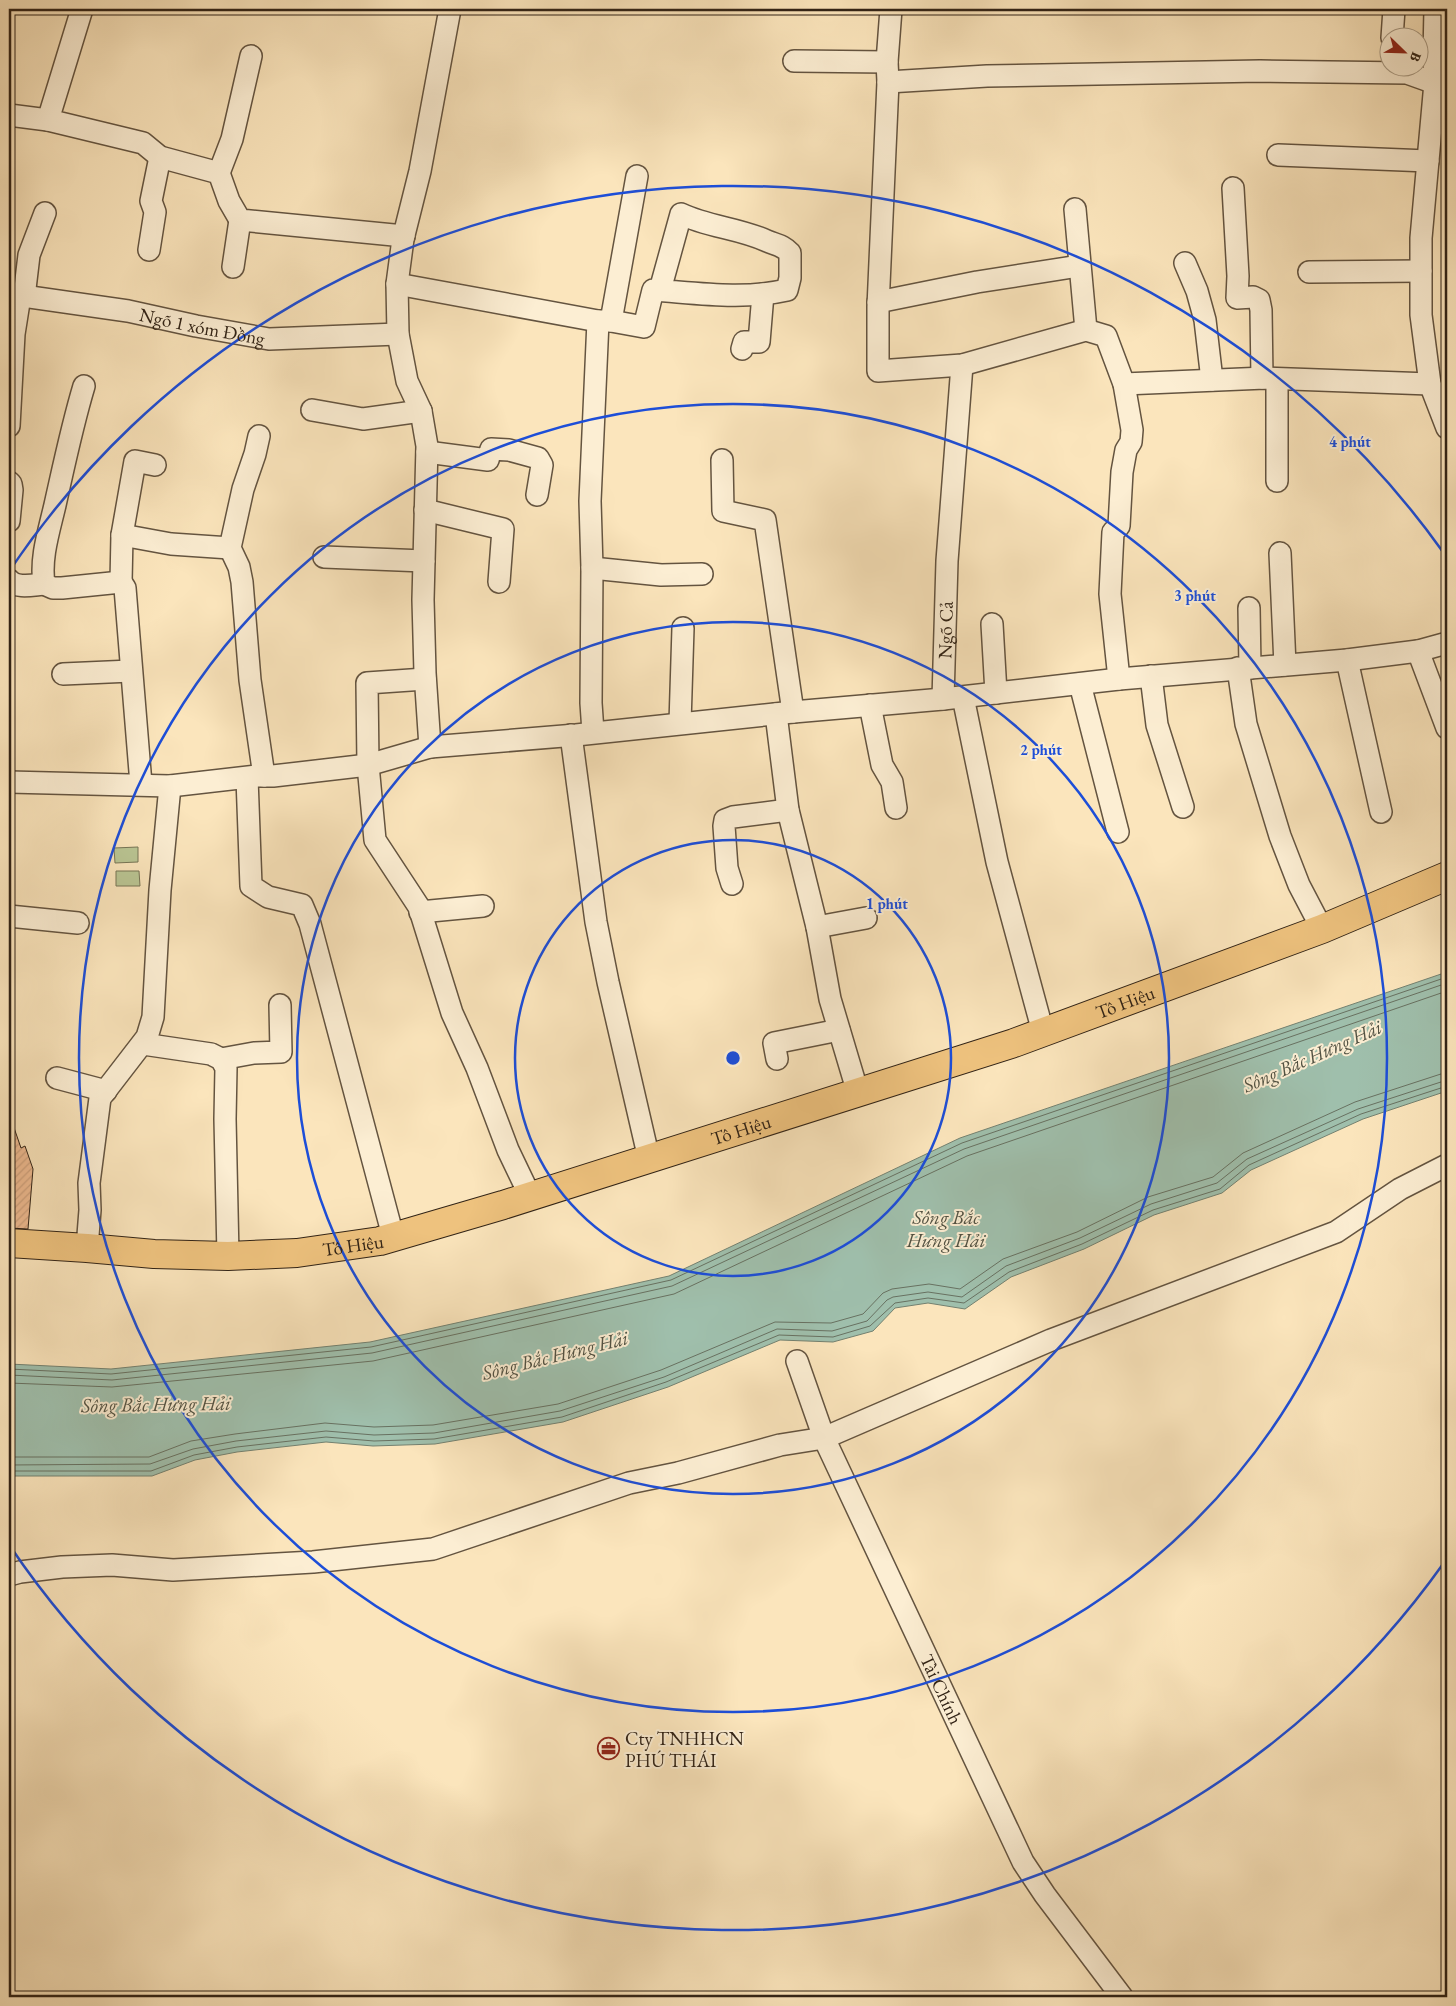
<svg xmlns="http://www.w3.org/2000/svg" width="1456" height="2006" font-family="'EB Garamond',serif">
<style>
.green{fill:#bac694;stroke:#767455}
.water{fill:#9fbfac;stroke:#738170}
.lines{fill:none;stroke-linecap:round;stroke-linejoin:round}
.shore{stroke:#687161;stroke-width:1}
.building{fill:url(#building-hatch);stroke:#312316}
.minor-casing{stroke:#645440;stroke-width:24}
.major-casing{stroke:#312316;stroke-width:30}
.minor{stroke:#fceed3;stroke-width:21}
.major{stroke:#eec27e;stroke-width:28}
.ring{fill:none;stroke:#1d4ed8;stroke-width:2.5}
.labels{text-anchor:middle;dominant-baseline:central;stroke-width:4;stroke-linejoin:round;paint-order:stroke}
.street-label{font-size:19px;fill:#312316;stroke:#fceed3}
.poi-label{font-size:19px;fill:#312316;stroke:#fceed3;text-anchor:start}
.water-label{font-size:20px;font-style:italic;fill:#525243;stroke:#fceed3}
.centre{fill:#1d4ed8;stroke:#fceed3;stroke-width:2.5}
.ring-label{font-size:15px;text-anchor:middle;font-weight:bold;fill:#1d4ed8;stroke:#fceed3;stroke-width:4;stroke-linejoin:round;paint-order:stroke}
</style>
<defs>
<pattern id="building-hatch" width="6" height="6" patternUnits="userSpaceOnUse" patternTransform="scale(1.25)"><rect width="6" height="6" fill="#eeba90"/><path d="M-1 1l2-2M0 6l6-6M5 7l2-2" fill="none" stroke="#cda07b"/></pattern>
</defs>
<rect width="100%" height="100%" fill="#fbe5bc"/>
<filter id="stains"><feTurbulence type="fractalNoise" baseFrequency=".004" numOctaves="4"/><feColorMatrix values="0 0 0 0 .2 0 0 0 0 .09 0 0 0 0 .02 0 0 0 .5 -.17"/></filter>
<radialGradient id="worn" r=".72"><stop offset=".6" stop-color="#630" stop-opacity="0"/><stop offset="1" stop-color="#630" stop-opacity=".3"/></radialGradient>
<g class="green">
<path d="M138,847V862L115,863L114,848Z"/>
<path d="M116,871H139L140,886H116Z"/>
</g>
<path class="water" d="M1447,972V1091L1363,1119L1251,1170L1222,1193L1154,1215L1084,1249L1011,1277L965,1309L928,1303L895,1308L873,1331L833,1342L780,1340L668,1387L563,1422L435,1444L373,1446L326,1442L237,1452L195,1460L152,1476H9V1364L111,1369L370,1342L669,1276L960,1138Z"/>
<g class="lines">
<g class="shore">
<path d="M9,1369L111,1374L371,1347L671,1280L962,1143L1447,977"/>
<path d="M9,1375L112,1380L372,1353L672,1286L964,1149L1447,983"/>
<path d="M9,1383L112,1387L373,1361L674,1294L967,1156L1447,991"/>
<path d="M9,1457H149L191,1441L235,1434L325,1423L374,1427L433,1425L558,1404L661,1370L775,1322L831,1323L863,1314L883,1293L892,1289L929,1284L960,1289L1003,1259L1077,1232L1148,1197L1213,1177L1243,1153L1355,1102L1447,1072"/>
<path d="M9,1465L150,1464L193,1449L236,1441L326,1431L374,1435L434,1433L560,1411L664,1377L777,1329L832,1331L867,1321L887,1300L893,1297L928,1292L962,1297L1006,1266L1080,1238L1151,1204L1217,1183L1247,1159L1358,1109L1447,1080"/>
<path d="M9,1471H151L194,1455L237,1447L326,1437L374,1441L434,1439L562,1417L666,1382L779,1335L833,1337L870,1326L895,1303L928,1298L964,1303L1009,1272L1082,1244L1153,1210L1220,1189L1249,1165L1361,1114L1447,1086"/>
</g>
</g>
<path class="building" d="M11,1119L21,1148L25,1146L33,1169L28,1229L9,1228V1120Z"/>
<g class="lines">
<defs>
<g id="minor">
<path d="M82,9L48,120L143,143L160,157L219,173L229,201L240,220L404,236"/>
<path d="M891,9L887,62L888,82L878,307V371L962,365L1086,330L1106,336L1124,384L1132,430L1131,442L1126,450L1122,472L1119,526L1113,532L1110,594L1119,679"/>
<path d="M1435,9L1434,55L1435,83L1421,238V315L1430,384L1447,428"/>
<path d="M1392,38L1394,9"/>
<path d="M794,61L887,62"/>
<path d="M888,82L987,76L1260,71L1407,73L1435,83"/>
<path d="M9,115L48,120"/>
<path d="M1278,155L1428,161"/>
<path d="M219,173L232,139L251,56"/>
<path d="M1233,188L1238,276L1237,298L1253,297L1259,300L1261,310L1262,378"/>
<path d="M1075,209L1086,330"/>
<path d="M149,250L155,212L151,201L160,157"/>
<path d="M1185,263L1197,291L1205,320L1212,380"/>
<path d="M233,267L240,220"/>
<path d="M1309,272L1421,271"/>
<path d="M397,284L598,321"/>
<path id="s1" d="M9,294L128,311L196,326L269,339L398,334"/>
<path d="M24,297L29,255L45,213"/>
<path d="M878,302L977,282L1079,266"/>
<path d="M611,321L644,327L653,290C697,293 743,300 787,290L790,278V253C783,245 776,245 767,241C739,228 708,227 681,214L660,290"/>
<path d="M742,349L744,342H759L763,294"/>
<path d="M1277,379V481"/>
<path d="M1124,384L1265,378L1430,384"/>
<path d="M84,386C72,426 64,465 55,505C49,531 40,558 44,584L53,588H62L121,582L125,588L141,784"/>
<path d="M312,410L363,419L421,411"/>
<path d="M9,426L14,334L20,296"/>
<path d="M259,436L255,454L243,489L230,548L239,567L242,582L250,680L264,776"/>
<path d="M427,452L488,460L491,449L509,450L538,458L542,465L537,495"/>
<path d="M722,460L723,511L765,520L793,712"/>
<path d="M9,482L11,484L12,490L9,521"/>
<path d="M425,510L503,529L499,582"/>
<path d="M122,535L171,544L230,548"/>
<path d="M1280,553L1285,665"/>
<path d="M324,557L424,561"/>
<path d="M592,568L661,575L702,574"/>
<path d="M9,580C17,589 32,585 44,584"/>
<path d="M121,582L122,535L135,461L155,465"/>
<path d="M1249,608L1250,668"/>
<path d="M992,624L996,693"/>
<path d="M1418,651L1447,728"/>
<path d="M1347,660L1381,812"/>
<path d="M1238,668L1246,724L1280,836L1299,885L1322,929"/>
<path d="M63,674L131,671"/>
<path d="M1151,676L1157,725L1183,807"/>
<path d="M425,679L367,683L368,765L375,840L419,907L452,1013L477,1068L508,1150L530,1196"/>
<path d="M1080,684L1118,832"/>
<path d="M963,697L997,862L1043,1032"/>
<path id="s2" d="M943,699L947,561L962,365"/>
<path d="M870,705L882,765L892,782L896,808"/>
<path d="M776,714L788,810L817,927L830,999L858,1093"/>
<path d="M680,723L683,628"/>
<path d="M593,732L591,703L592,568L590,501L598,321H611L637,176"/>
<path d="M571,735L596,922L608,982L649,1159"/>
<path d="M430,747L425,673L423,600L427,446L421,411L407,381L398,334L397,284L403,239L420,171L450,9"/>
<path d="M247,778L251,886L268,897L302,905L310,924L393,1236"/>
<path d="M9,782L170,786L257,776H273L368,765L430,747L576,735L793,712L943,699L1119,679L1347,660L1418,651L1447,643"/>
<path d="M732,884L727,868L724,826L725,820L733,817L788,810"/>
<path d="M420,912L483,906"/>
<path d="M9,916L78,923"/>
<path d="M817,927L866,918"/>
<path d="M143,1044L211,1054L221,1059L226,1068L225,1119L228,1256"/>
<path d="M221,1059L254,1053L281,1052L280,1005"/>
<path d="M777,1059L774,1043L839,1030"/>
<path d="M57,1078L106,1091"/>
<path d="M87,1248L90,1210L89,1183L100,1098L147,1037L153,1017L160,890L170,786"/>
<path id="s3" d="M797,1361L824,1438L1023,1862L1045,1895L1122,1997"/>
<path d="M9,1575L20,1572L62,1567L112,1565L173,1570L313,1562L433,1549L629,1483L678,1473L780,1445L824,1438L1051,1340L1336,1232L1400,1189L1447,1165"/>
</g>
<g id="major">
<path id="s4" d="M9,1243L87,1248L154,1254L228,1256L297,1253L380,1241L503,1205L1014,1043L1322,929L1447,876"/>
</g>
</defs>
<use href="#minor" class="minor-casing"/>
<use href="#major" class="major-casing"/>
<use href="#minor" class="minor"/>
<use href="#major" class="major"/>
</g>
<g class="ring">
<circle cx="733" cy="1058" r="218"/>
<circle cx="733" cy="1058" r="436"/>
<circle cx="733" cy="1058" r="654"/>
<path d="M1443 1564A872 872 0 0 1 10 1546M10 570A872 872 0 0 1 1443 552"/>
</g>
<defs>
<symbol id="office-ring" viewBox="-11 -11 22 22"><circle r="9.5" fill="#fceed3" stroke="#8f2418" stroke-width="1.5"/><path d="M-6-3h4V-5.5h4V-3h4V5H-6ZM-1-4.5V-3h2v-1.5ZM-6 0V1H6V0Z" fill="#8f2418"/></symbol>
</defs>
<g fill-rule="evenodd">
<use href="#office-ring" x="596" y="1736" width="25" height="25"/>
</g>
<g class="labels">
<g class="street-label">
<text stroke="none"><textPath href="#s1" startOffset="196">Ngõ 1 xóm Đồng</textPath></text>
<text stroke="none"><textPath href="#s2" startOffset="69">Ngõ Cả</textPath></text>
<text stroke="none"><textPath href="#s4" startOffset="1155">Tô Hiệu</textPath></text>
<text stroke="none"><textPath href="#s4" startOffset="750">Tô Hiệu</textPath></text>
<text stroke="none"><textPath href="#s4" startOffset="345">Tô Hiệu</textPath></text>
<text stroke="none"><textPath href="#s3" startOffset="359">Tài Chính</textPath></text>
</g>
<g class="poi-label">
<text x="625" y="1738">Cty TNHHCN<tspan x="625" dy="22">PHÚ THÁI</tspan></text>
</g>
<g class="water-label">
<text transform="translate(1312 1056) rotate(-24)">Sông Bắc Hưng Hải</text>
<text x="946" y="1217">Sông Bắc<tspan x="946" dy="23">Hưng Hải</tspan></text>
<text transform="translate(555 1355) rotate(-14)">Sông Bắc Hưng Hải</text>
<text transform="translate(156 1404) rotate(-1)">Sông Bắc Hưng Hải</text>
</g>
</g>
<circle cx="733" cy="1058" r="8" class="centre"/>
<g class="ring-label">
<text x="1350" y="447">4 phút</text>
<text x="1195" y="601">3 phút</text>
<text x="1041" y="755">2 phút</text>
<text x="887" y="909">1 phút</text>
</g>
<rect width="1456" height="2006" fill="none" stroke="#fbe5bc" stroke-width="30"/>
<rect x="10" y="10" width="1436" height="1986" fill="none" stroke="#312316" stroke-width="2.5"/>
<rect x="15" y="15" width="1426" height="1976" fill="none" stroke="#312316"/>
<g transform="translate(1404 52) rotate(113)"><circle r="24" fill="#fceed3" stroke="#ab9d87"/>
<path d="M0-4L9 19L0 12L-9 19Z" fill="#8f2418"/>
<text y="-8" font-size="14" font-weight="bold" text-anchor="middle" fill="#312316">B</text>
</g>
<rect width="100%" height="100%" filter="url(#stains)"/>
<rect width="100%" height="100%" fill="url(#worn)"/>
</svg>
